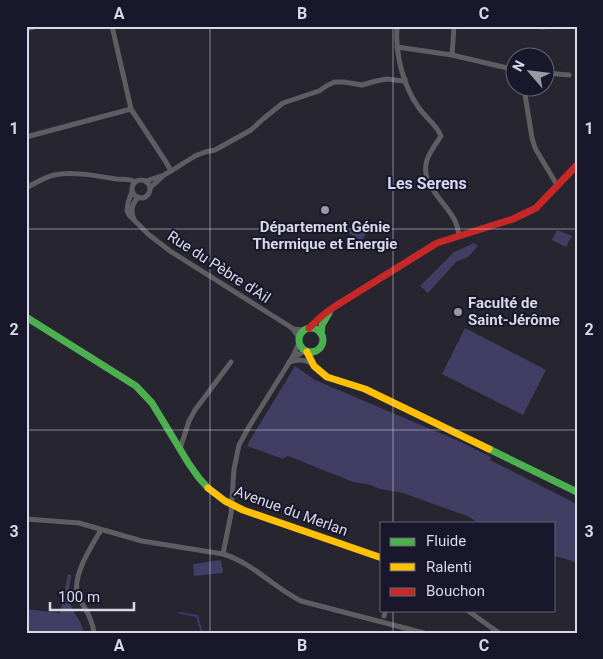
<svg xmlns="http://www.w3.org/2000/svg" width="603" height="659" font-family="Roboto,sans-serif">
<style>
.green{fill:#423d62}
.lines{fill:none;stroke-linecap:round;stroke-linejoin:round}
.stream{stroke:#3f376f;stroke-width:2}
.street{stroke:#5d5d62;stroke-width:5}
.fast{stroke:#4caf50;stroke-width:7}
.slow{stroke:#ffc107;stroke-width:7}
.jam{stroke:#c62828;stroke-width:7}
.grid{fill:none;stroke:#d8d8e6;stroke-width:1;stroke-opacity:0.55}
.poi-dot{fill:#9a99a6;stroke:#19172b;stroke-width:2}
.labels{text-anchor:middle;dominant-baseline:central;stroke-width:4;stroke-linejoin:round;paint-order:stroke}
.poi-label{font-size:15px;font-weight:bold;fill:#d8d8e6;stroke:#19172b}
.street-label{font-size:15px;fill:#d8d8e6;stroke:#19172b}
.neighbourhood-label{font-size:16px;font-weight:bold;fill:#d7d6f2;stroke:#19172b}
.neatline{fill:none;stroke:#d8d8e6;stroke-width:2}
.grid-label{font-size:16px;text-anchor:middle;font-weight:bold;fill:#d8d8e6}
</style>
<rect width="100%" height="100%" fill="#262530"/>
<g class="green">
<path d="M353,224L367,232L362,241L348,233Z"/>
<path d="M557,230L572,236L566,247L552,240Z"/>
<path d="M474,243L478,246L468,257L456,262L428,293L420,286L454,252Z"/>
<path d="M465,328L546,370L523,415L442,374Z"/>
<path d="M295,366L315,380L461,442L491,457L490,460L577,504V563L563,558L554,556V523H479L467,516L403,493L380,489L371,485L353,482L288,456L283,459L247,446L250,440Z"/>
<path d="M220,560L221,561L223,571L222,573L194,576L193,565L194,564Z"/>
<path d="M68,574L71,575V578C69,586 68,594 70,603C73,613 82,621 84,633H26V609L60,613Z"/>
</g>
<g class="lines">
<path class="stream" d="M180,613L197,616L202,633"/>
<g class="street">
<path d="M112,26L131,109L166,162L171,171L164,175L146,181"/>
<path d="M397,26C395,54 403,86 419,108C426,118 437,125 441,136C436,144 430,151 427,160C419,184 445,201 454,219C457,224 458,229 459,235"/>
<path d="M538,26L542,27L555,26"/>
<path d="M26,29L38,26"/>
<path d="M397,47L452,55L516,70"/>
<path d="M452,55L454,26"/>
<path d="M546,73L569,75"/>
<path d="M524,88L532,138L535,148L557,185"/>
<path d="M26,137L131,109"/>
<path d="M171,171L195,156L205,152L215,150L251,130L263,119L283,103L319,91L328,85L335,82H344L362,85L376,81L387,79L403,81L405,79"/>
<circle cx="141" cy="189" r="9"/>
<path d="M26,188C35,183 45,177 54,175C72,171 98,176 116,179C123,180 129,178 135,182"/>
<path d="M150,188L162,177"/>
<path d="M132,191L128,203L127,211L129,215L148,234L170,251L289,326L293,329L299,338"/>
<path d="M134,219C130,210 132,205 138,197"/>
<path d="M293,329L303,330"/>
<path d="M292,358L305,351"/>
<path d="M289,362C299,359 305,359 314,365"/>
<path d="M180,449L189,421L195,410L231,362"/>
<path d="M26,519L79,523L142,541L223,554C253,563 274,588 301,601L424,633"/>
<path d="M223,554L231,514L234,469L239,445L250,425L292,358L299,343"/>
<path d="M467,610L499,633"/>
<path d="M384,616L386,610"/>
<path d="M94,633C93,625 90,617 86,610C84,606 80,601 78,596C71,577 91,547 101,530"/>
</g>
<g class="fast">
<path d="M26,317L136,386L152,403L189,464L199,478L208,488"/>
<circle cx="311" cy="340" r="12"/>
<path d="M321,334L322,325L329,313"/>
<path d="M489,449L577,492"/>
</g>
<g class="slow">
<path d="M307,352L314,366L327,377L365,389L489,449"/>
<path d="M208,488L225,501L243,510L382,558"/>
</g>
<path class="jam" d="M309,328L323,315L334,307L437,243L513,219L536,208L577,165"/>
</g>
<path class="grid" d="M210,26V633M393,26V523M26,229H577M26,430H577M393,610V633"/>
<g class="poi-dot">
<circle cx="325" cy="210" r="5"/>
<circle cx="458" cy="312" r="5"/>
</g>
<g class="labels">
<g class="poi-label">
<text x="325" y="227">Département Génie<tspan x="325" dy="17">Thermique et Energie</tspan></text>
<text x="468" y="303" text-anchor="start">Faculté de<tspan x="468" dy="17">Saint-Jérôme</tspan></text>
</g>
<g class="street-label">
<text transform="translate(219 267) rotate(33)">Rue du Pèbre d'Ail</text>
<text transform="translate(291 511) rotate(20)">Avenue du Merlan</text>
</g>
<g class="neighbourhood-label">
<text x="427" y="183">Les Serens</text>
</g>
</g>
<rect width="603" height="659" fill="none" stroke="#19172b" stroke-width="55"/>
<rect x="380" y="522" width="175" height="90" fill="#19172b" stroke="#656476"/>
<rect x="390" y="538" width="25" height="8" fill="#4caf50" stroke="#656476"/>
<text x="426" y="546" font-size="15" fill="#d8d8e6">Fluide</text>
<rect x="390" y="563" width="25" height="8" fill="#ffc107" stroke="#656476"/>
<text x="426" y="572" font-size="15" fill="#d8d8e6">Ralenti</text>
<rect x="390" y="588" width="25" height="8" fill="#c62828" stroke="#656476"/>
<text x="426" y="596" font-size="15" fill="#d8d8e6">Bouchon</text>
<g transform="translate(530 72) rotate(298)"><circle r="24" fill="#19172b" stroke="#656476"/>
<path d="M0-4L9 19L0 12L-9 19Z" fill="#9a99a6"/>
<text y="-8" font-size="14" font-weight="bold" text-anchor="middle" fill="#d8d8e6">N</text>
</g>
<path d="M50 602v8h84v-8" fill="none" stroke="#d8d8e6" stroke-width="2.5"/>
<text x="58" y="602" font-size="15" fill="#d8d8e6" stroke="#19172b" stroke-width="4" paint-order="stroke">100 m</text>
<rect x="28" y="28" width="548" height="604" class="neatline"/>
<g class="grid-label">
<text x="119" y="19">A</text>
<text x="302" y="19">B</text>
<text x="484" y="19">C</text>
<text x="14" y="134">1</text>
<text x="589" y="134">1</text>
<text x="14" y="335">2</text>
<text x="589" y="335">2</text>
<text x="14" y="537">3</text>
<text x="589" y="537">3</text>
<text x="119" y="651">A</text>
<text x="302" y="651">B</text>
<text x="484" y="651">C</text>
</g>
</svg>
